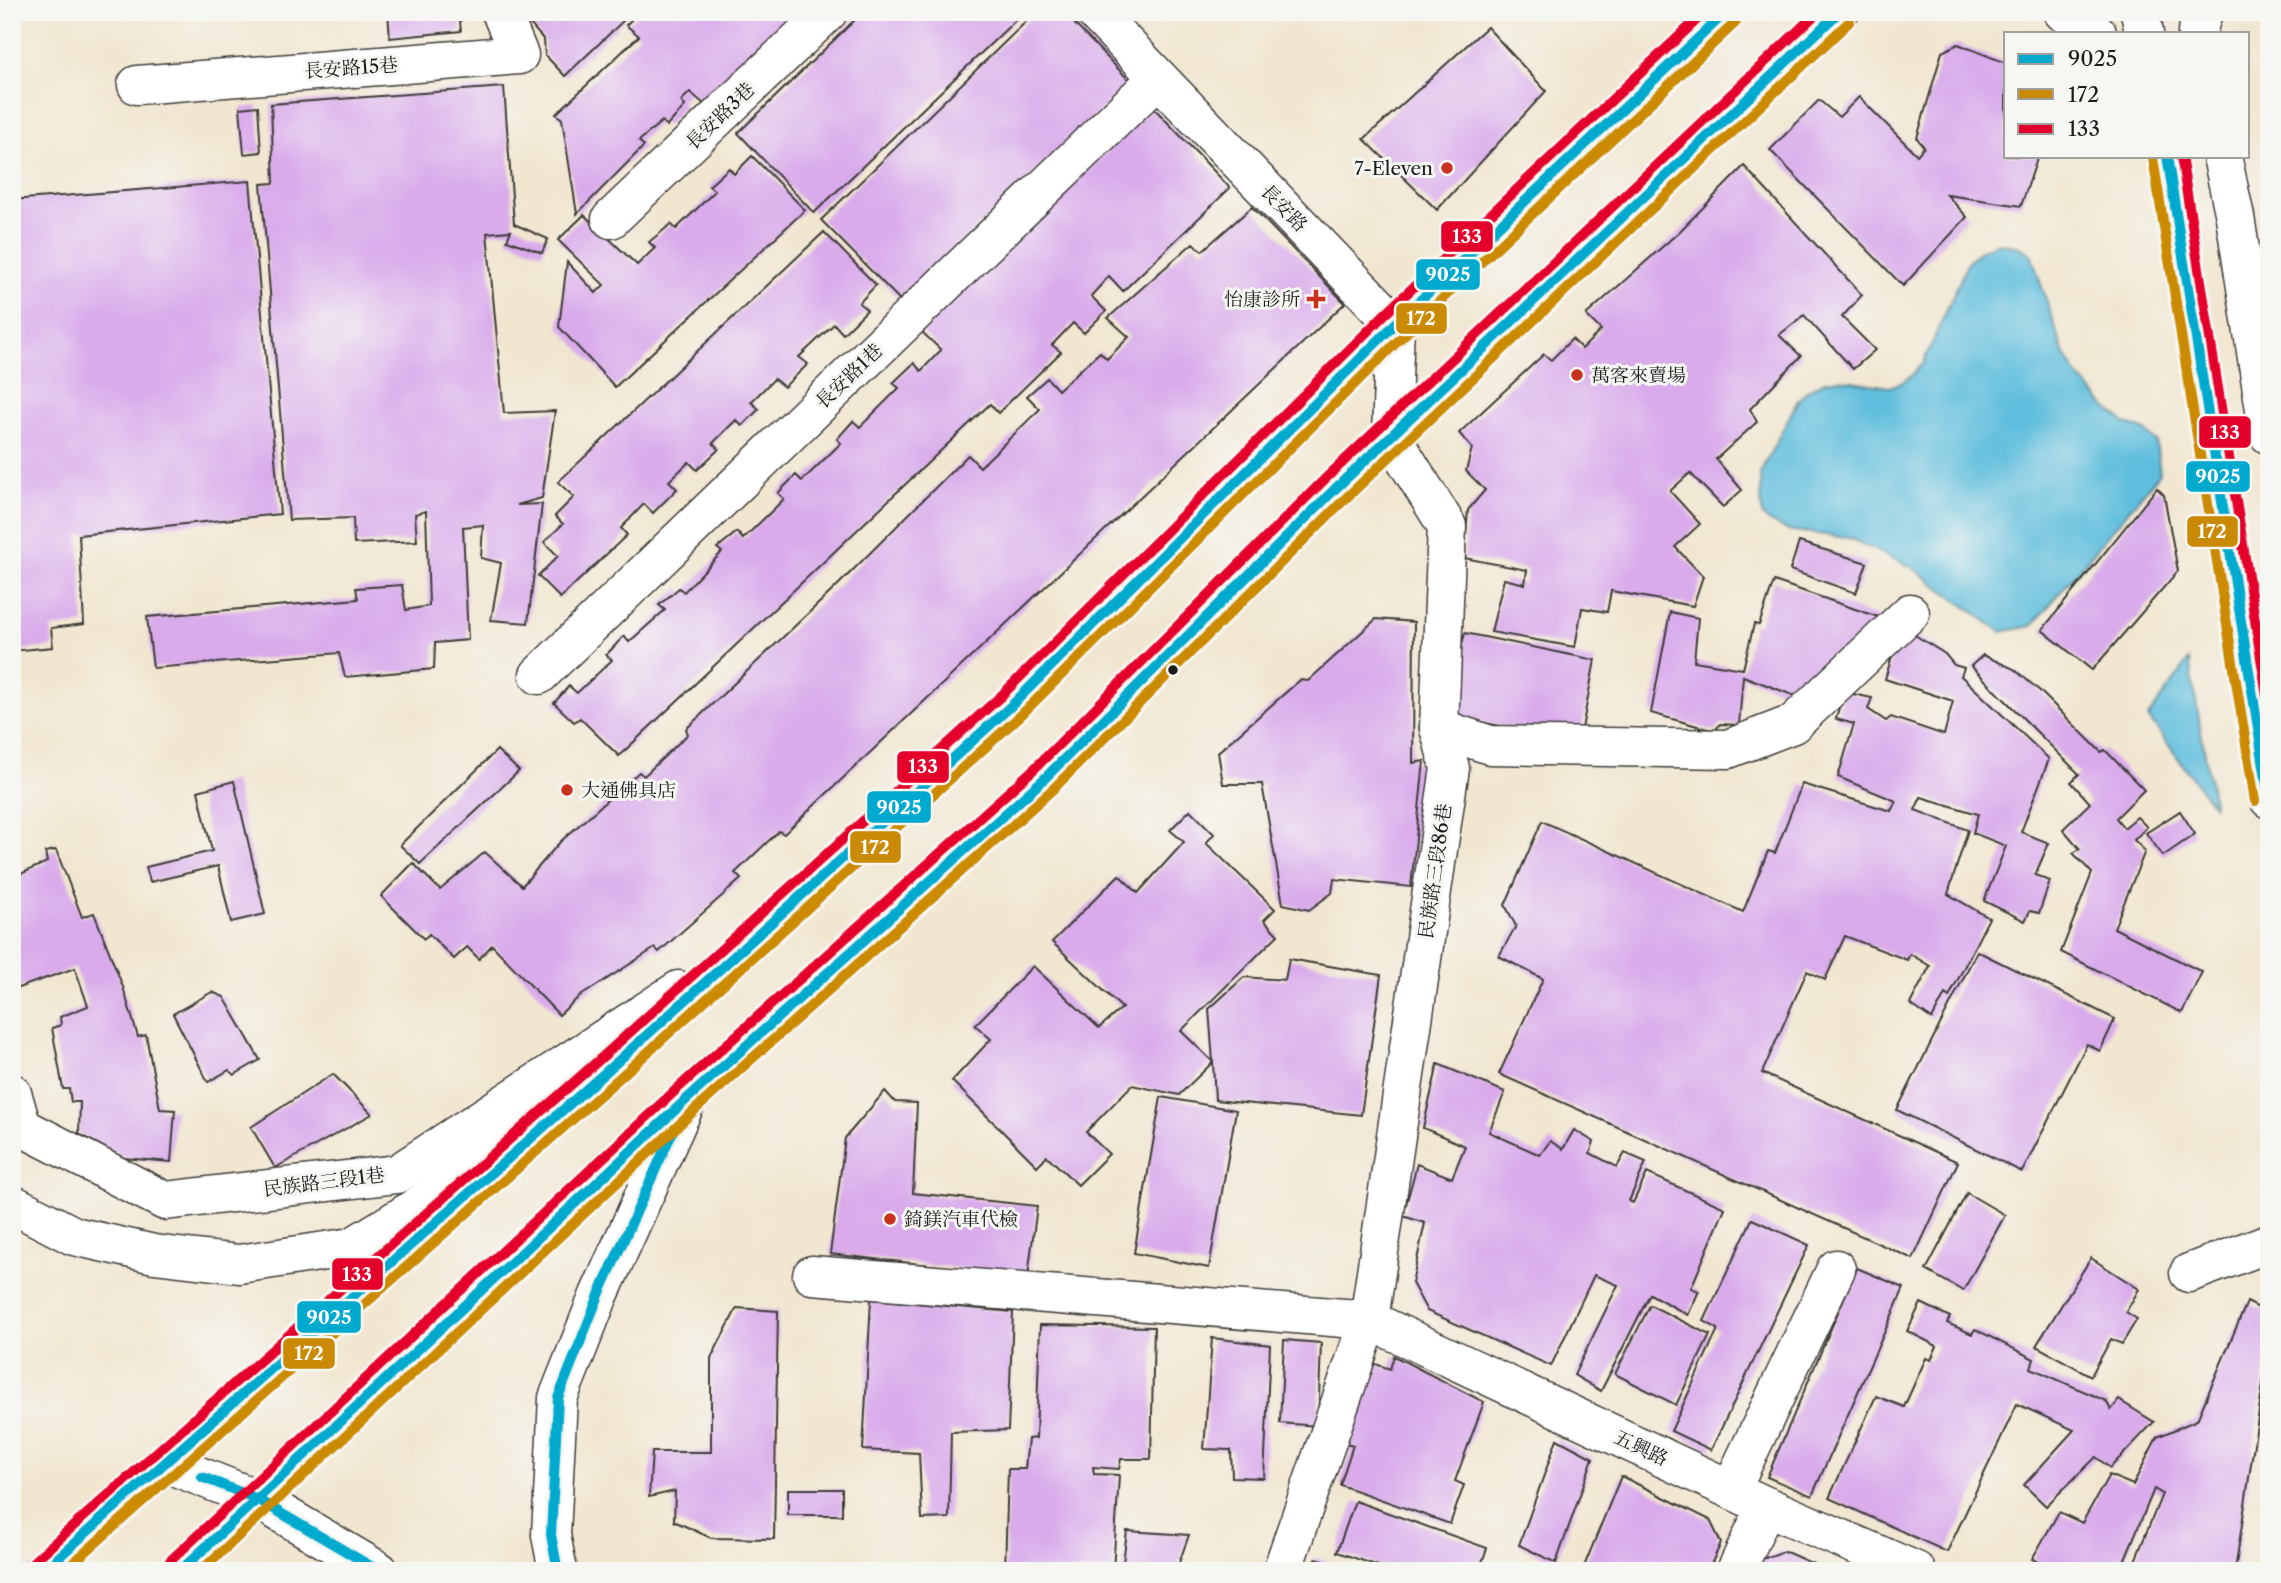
<svg xmlns="http://www.w3.org/2000/svg" width="2281" height="1583" font-family="'Libre Caslon Text','Noto Serif TC',serif">
<style>
.water{fill:#5ebedd;stroke:#3d6d7c;stroke-width:2}
.building{fill:#d9abeb}
.lines{fill:none;stroke-linecap:round;stroke-linejoin:round}
.minor-casing{stroke:#3c3a37;stroke-width:41}
.major-casing{stroke:#3c3a37;stroke-width:41}
.highway-casing{stroke:#3c3a37;stroke-width:41}
.minor{stroke:#fff;stroke-width:38}
.major{stroke:#fff;stroke-width:38}
.highway{stroke:#fff;stroke-width:38}
.bus-1-casing{stroke:#f6f6f2;stroke-width:16}
.bus-2-casing{stroke:#f6f6f2;stroke-width:16}
.bus-3-casing{stroke:#f6f6f2;stroke-width:16}
.bus-1{stroke:#00a9ce;stroke-width:10}
.bus-2{stroke:#cb8a06;stroke-width:10}
.bus-3{stroke:#e4002b;stroke-width:10}
.poi-dot{fill:#c8321e;stroke:#f6f6f2;stroke-width:2.5}
.bus-dot{fill:#1c1c1c;stroke:#f6f6f2;stroke-width:2.5}
.labels{text-anchor:middle;dominant-baseline:central;stroke-width:6;stroke-linejoin:round;paint-order:stroke}
.street-label{font-size:19px;fill:#1c1c1c;stroke:#f6f6f2}
.poi-label{font-size:19px;fill:#1c1c1c;stroke:#f6f6f2;text-anchor:start}
.line-badge{stroke:#f6f6f2;stroke-width:2.5}
.badge-label{font-size:19px;text-anchor:middle;font-weight:bold;fill:#fff}
</style>
<rect width="100%" height="100%" fill="#f6f6f2"/>
<filter id="ink" filterUnits="userSpaceOnUse"><feTurbulence type="fractalNoise" baseFrequency=".0143" numOctaves="2"/><feDisplacementMap in="SourceGraphic" scale="14" xChannelSelector="R" yChannelSelector="G"/><feConvolveMatrix kernelMatrix="1 2 1 2 8 2 1 2 1" color-interpolation-filters="sRGB"/></filter>
<filter id="wash" filterUnits="userSpaceOnUse"><feTurbulence type="fractalNoise" baseFrequency=".00686" numOctaves="4" result="noise"/><feDisplacementMap in="SourceGraphic" scale="28" xChannelSelector="R" yChannelSelector="G"/><feGaussianBlur stdDeviation="1.57" result="paint"/><feColorMatrix in="noise" values="0 0 0 0 0 0 0 0 0 0 0 0 0 0 0 0 0 1.4 0 .05"/><feComposite in="paint" operator="in"/></filter>
<g filter="url(#wash)">
<rect width="100%" height="100%" fill="#f1e6d0"/>
<g class="water">
<path d="M1998,243L2020,247L2031,254L2063,351L2077,375L2108,409L2125,423L2146,431L2156,442L2160,473L2032,626L2001,632L1910,566L1849,538L1786,530L1771,523L1762,515L1760,473L1798,400L1808,390L1825,381L1840,379L1889,387L1901,383L1912,375L1923,363L1968,262L1981,250Z"/>
<path d="M2189,660L2214,807L2148,717Z"/>
</g>
<g id="blocks">
<g class="building">
<path d="M388,12H459L461,31L390,38Z"/>
<path d="M539,12H616L624,20L565,76L545,55L544,40L530,24Z"/>
<path d="M639,12H802L705,105L690,92L681,101L685,106L667,126L662,121L639,141L644,146L577,214L562,119L556,114L639,36L626,25Z"/>
<path d="M863,12H1024L814,213L738,133Z"/>
<path d="M1036,12H1063L1131,82L900,300L821,220Z"/>
<path d="M1487,27L1546,91L1437,210L1364,139Z"/>
<path d="M1958,44L2006,63V156H2038L2021,206L1947,195L1967,217L1903,286L1770,150L1819,100L1839,117L1859,97L1917,155L1924,147L1917,138L1942,52Z"/>
<path d="M504,87L514,224L548,239L542,253L507,240L511,231L487,233L504,413L555,411L542,498L517,505L542,504L528,623L491,620L501,563L481,558L483,525L463,527L468,640L435,643L434,669L345,677L339,653L153,668L147,617L358,599L356,588L402,585L406,610L429,606L426,511L415,514L417,541L354,544L353,518L289,520L261,184L274,183L271,104Z"/>
<path d="M258,106L261,152L244,154L240,108Z"/>
<path d="M1153,107L1230,188L1123,291L1109,276L1091,296L1106,311L1084,333L1073,323L1052,345L1061,352L998,413L990,404L619,756L580,718L574,722L554,703L569,686L577,693L612,660L606,655L624,636L629,642L665,610L659,605L679,588L684,592L722,552L717,548L737,532L743,539L784,499L778,493L796,475L802,481L841,443L837,439L853,421L860,427L899,388L893,383L914,363L921,371L941,350L921,331Z"/>
<path d="M752,156L805,210L615,387L559,327L567,262L596,293L604,285L558,240L584,215L637,265L655,248L649,242L671,224L676,229L715,191L709,186L729,168L734,174Z"/>
<path d="M1744,166L1862,295L1842,317L1875,350L1853,369L1804,315L1779,335L1801,356L1750,409L1757,422L1716,459L1742,490L1723,507L1690,473L1670,491L1700,524L1675,547L1703,576L1693,606L1611,591L1607,612L1582,608L1575,647L1491,632L1504,579L1525,584L1527,570L1464,558L1468,510L1485,490L1466,471L1472,448L1459,433L1544,354L1551,360L1572,339L1582,349L1601,330L1586,315L1679,232Z"/>
<path d="M250,181L280,514L79,535L84,624L51,628L53,647L12,651V200Z"/>
<path d="M1252,207L1345,303L784,834L779,831L735,873L741,879L659,952L655,948L579,997L559,1015L492,945L479,959L467,947L454,959L429,934L424,939L381,896L413,863L440,890L485,852L522,886L560,842L639,772L644,776L688,734L686,729L834,589L968,455L980,467L1040,409L1027,396L1047,378L1058,390L1100,352L1107,359L1129,337L1108,318L1193,243L1202,251Z"/>
<path d="M824,232L876,285L859,303L867,310L843,334L834,324L799,357L808,364L784,387L774,379L751,402L759,409L742,426L736,420L713,443L719,449L697,470L689,462L669,481L677,489L653,513L644,504L621,528L627,535L560,598L538,576L558,556L544,542L563,524L555,516L574,497L558,482Z"/>
<path d="M2157,488L2164,495L2178,571L2092,670L2042,630Z"/>
<path d="M1799,542L1867,563L1856,593L1790,570Z"/>
<path d="M1774,581L1884,619L1798,697L1743,676L1739,725L1720,724L1715,731L1651,713L1670,612L1698,618L1694,661L1743,669L1754,624L1759,625Z"/>
<path d="M1376,619L1414,622L1413,763L1424,761L1411,887L1334,879L1332,893L1309,910L1283,904L1262,784H1223L1218,752L1300,680L1308,681Z"/>
<path d="M1910,632L1945,654L1954,665L1964,668L1961,676L2049,759L2021,832L2049,843L2035,875L2050,881L2039,913L2030,911L2025,921L1984,901L2006,846L1973,833L1978,814L1921,797L1915,810L1968,830L1948,894L1989,918L1949,997L1945,994L1932,1019L1910,1004L1930,966L1910,954L1907,960L1845,936L1825,980L1807,971L1762,1073L1958,1162L1913,1259L1499,1074L1543,979L1499,956L1516,926L1505,905L1542,821L1743,912L1768,851L1775,853L1802,784L1891,811L1896,801L1838,777L1854,724L1836,719L1843,692L1872,698L1868,709L1886,721L1891,717L1944,735L1953,701L1885,679L1895,646Z"/>
<path d="M1465,633L1595,660L1581,734H1540L1460,718L1449,692Z"/>
<path d="M1983,655L2014,669L2040,691L2101,752L2105,750L2144,790L2116,818L2124,828L2137,817L2147,827L2134,840L2145,851L2114,928L2202,972L2182,1013L2061,952L2092,873L2073,853L2080,849L2063,829L2090,803L2071,782L2079,774L1971,666Z"/>
<path d="M497,750L519,771L420,864L400,845Z"/>
<path d="M234,781L265,914L231,922L218,866L150,882L146,867L212,851L198,791Z"/>
<path d="M1190,810L1214,834L1206,843L1275,909L1264,920L1278,935L1181,1031L1213,1062L1209,1009L1244,977L1285,980L1289,959L1381,975L1361,1115L1215,1100L1213,1062L1179,1095L1132,1085L1086,1132L1109,1154L1078,1185L1047,1156L1037,1166L952,1081L991,1039L975,1025L1033,966L1099,1028L1122,1008L1052,942L1119,875L1138,893L1184,842L1170,830Z"/>
<path d="M2180,811L2195,834L2163,856L2146,833Z"/>
<path d="M56,850L82,917L94,913L123,987L138,1037L146,1035L160,1109L175,1110L171,1162L123,1158L79,1134L80,1102H71L69,1089H63L52,1028L61,1025L60,1017L88,1006L75,968L12,990V878L47,862L45,852Z"/>
<path d="M1977,951L2115,1019L2100,1051L2087,1044L2022,1172L1897,1110Z"/>
<path d="M212,992L224,997L260,1060L234,1075L229,1070L208,1082L173,1014Z"/>
<path d="M1438,1064L1505,1092L1489,1132L1540,1155L1550,1141L1563,1149L1574,1130L1594,1142L1590,1153L1617,1167L1625,1153L1646,1162L1629,1201L1633,1203L1647,1173L1725,1208L1691,1288L1699,1291L1688,1315L1650,1294L1601,1391L1574,1375L1618,1285L1594,1275L1551,1366L1427,1311L1412,1283L1425,1223L1403,1216L1417,1164L1452,1178L1465,1146L1423,1128Z"/>
<path d="M333,1074L372,1114L275,1168L251,1127Z"/>
<path d="M885,1091L895,1102L917,1103L913,1193L1037,1206L1028,1276L830,1254L845,1138Z"/>
<path d="M1161,1097L1236,1110L1209,1268L1134,1253Z"/>
<path d="M1967,1193L2005,1215L1963,1291L1926,1270Z"/>
<path d="M1752,1219L1809,1245L1711,1450L1671,1431L1718,1329L1704,1321Z"/>
<path d="M2091,1258L2139,1289L2126,1312L2137,1319L2122,1344L2111,1339L2091,1376L2036,1346Z"/>
<path d="M1857,1268L1904,1288L1812,1496L1767,1477Z"/>
<path d="M871,1299L1013,1312L1008,1430L951,1432L949,1518L922,1519L919,1453L863,1450Z"/>
<path d="M2247,1302L2269,1313V1344L2235,1571H2131L2162,1494L2154,1489L2120,1571H2058L2032,1559L2059,1512L2082,1523L2109,1475L2133,1485L2157,1437L2197,1420Z"/>
<path d="M1921,1303L1950,1317L1947,1323L1972,1334L1975,1329L2034,1359L2031,1368L2106,1401L2111,1410L2119,1400L2154,1422L2110,1468L2096,1457L2046,1506L2024,1485L2074,1430L2017,1404L1947,1552L1829,1498L1876,1396L1904,1407L1926,1358L1931,1360L1937,1346L1907,1331Z"/>
<path d="M1650,1305L1710,1335L1676,1405L1615,1374Z"/>
<path d="M737,1308L778,1311L774,1539L711,1538L674,1521L675,1491L649,1497L652,1452H711V1358Z"/>
<path d="M1040,1325L1154,1327L1151,1459H1121L1119,1469L1093,1467L1094,1474L1119,1475L1113,1571H1005L1008,1469H1025L1028,1439L1036,1438Z"/>
<path d="M1212,1338L1270,1345L1264,1478L1232,1477L1231,1450L1204,1449Z"/>
<path d="M1284,1340L1321,1343L1318,1426L1280,1423Z"/>
<path d="M1394,1356L1484,1402L1455,1481L1464,1485L1450,1524L1340,1485L1353,1445L1339,1441L1367,1361L1390,1369Z"/>
<path d="M1557,1439L1593,1458L1556,1563L1519,1545Z"/>
<path d="M1621,1476L1710,1520L1721,1543L1708,1571H1587L1583,1569Z"/>
<rect x="788" y="1489" width="54" height="26"/>
<path d="M1355,1501L1487,1548L1479,1571H1393L1337,1552Z"/>
<path d="M1127,1531L1189,1535L1176,1571H1122Z"/>
<path d="M1784,1551L1829,1571H1752L1757,1561Z"/>
<path d="M1316,1558L1357,1570V1571H1312Z"/>
</g>
</g>
</g>
<g filter="url(#ink)">
<use href="#blocks" fill-opacity="0" stroke="#3c3a37" stroke-width="2"/>
<g class="lines">
<defs>
<g id="minor">
<path d="M1095,12L1395,324L1391,436L1447,526L1439,728L1450,768L1369,1320L1282,1571"/>
<path d="M2063,12L2092,28L2097,33"/>
<path d="M2140,12L2144,33"/>
<path d="M2197,33L2203,12"/>
<path d="M137,85L519,55L501,12"/>
<path d="M2167,156L2269,799"/>
<path d="M2222,156L2235,217L2269,435"/>
<path d="M611,219L828,12"/>
<path d="M539,675L1158,78"/>
<path d="M1439,728L1490,745L1728,749L1793,724L1910,613"/>
<path d="M12,1093L22,1127L165,1201L397,1174L679,990"/>
<path d="M2189,1273L2269,1243"/>
<path d="M812,1275L1369,1320L1766,1506L1916,1571"/>
<path d="M1731,1489L1836,1269"/>
<path d="M1736,1571L1766,1506"/>
</g>
<g id="major">
<path d="M591,1085L1011,706L1395,324L1726,12"/>
<path d="M43,1571L512,1155"/>
<path d="M180,1571L688,1098L1044,779L1335,489L1839,12"/>
</g>
<g id="highway">
<path d="M12,1204L74,1236L154,1254L239,1264L352,1247L414,1209L617,1062"/>
<path d="M166,1463L257,1499L379,1571"/>
<path d="M558,1571L551,1535L558,1398L599,1295L688,1098"/>
</g>
</defs>
<use href="#minor" class="minor-casing"/>
<use href="#major" class="major-casing"/>
<use href="#highway" class="highway-casing"/>
<use href="#minor" class="minor"/>
<use href="#major" class="major"/>
<use href="#highway" class="highway"/>
<defs>
<g id="bus-1">
<path d="M2167,156L2269,797"/>
<path d="M202,1477L257,1499L379,1571"/>
<path d="M43,1571L617,1062L1011,706L1395,324L1726,12"/>
<path d="M180,1571L688,1098L1044,779L1335,489L1839,12"/>
<path d="M558,1571L551,1535L558,1398L599,1295L672,1133"/>
</g>
<g id="bus-2">
<path d="M2153,158L2255,801"/>
<path d="M64,1571L626,1072L1020,716L1405,334L1736,22"/>
<path d="M201,1571L697,1108L1053,789L1345,499L1849,22"/>
</g>
<g id="bus-3">
<path d="M2181,156L2269,708"/>
<path d="M34,1561L608,1052L1001,696L1385,314L1705,12"/>
<path d="M170,1561L678,1088L1034,769L1325,479L1818,12"/>
</g>
</defs>
<use href="#bus-1" class="bus-1-casing"/>
<use href="#bus-2" class="bus-2-casing"/>
<use href="#bus-3" class="bus-3-casing"/>
<use href="#bus-1" class="bus-1"/>
<use href="#bus-2" class="bus-2"/>
<use href="#bus-3" class="bus-3"/>
</g>
</g>
<g class="poi-dot">
<circle cx="1447" cy="168" r="7"/>
<path d="M1312.5 288.5h7v7h7v7h-7v7h-7v-7h-7v-7h7z"/>
<circle cx="1577" cy="375" r="7"/>
<circle cx="567" cy="790" r="7"/>
<circle cx="890" cy="1219" r="7"/>
</g>
<circle class="bus-dot" cx="1173" cy="670" r="6"/>
<g class="labels">
<g class="street-label">
<text transform="translate(351 68) rotate(-4)">長安路15巷</text>
<text transform="translate(720 116) rotate(-44)">長安路3巷</text>
<text transform="translate(1284 208) rotate(46)">長安路</text>
<text transform="translate(849 376) rotate(-44)">長安路1巷</text>
<text transform="translate(1435 871) rotate(-82)">民族路三段86巷</text>
<text transform="translate(324 1182) rotate(-7)">民族路三段1巷</text>
<text transform="translate(1641 1448) rotate(25)">五興路</text>
</g>
<g class="poi-label">
<text x="1433" y="168" text-anchor="end">7-Eleven</text>
<text x="1300" y="299" text-anchor="end">怡康診所</text>
<text x="1591" y="375">萬客來賣場</text>
<text x="581" y="790">大通佛具店</text>
<text x="904" y="1219">錡鎂汽車代檢</text>
</g>
</g>
<g class="line-badge">
<rect x="1440" y="220" width="54" height="33" rx="7" fill="#e4002b"/>
<rect x="1415" y="258" width="66" height="33" rx="7" fill="#00a9ce"/>
<rect x="1395" y="302" width="53" height="33" rx="7" fill="#cb8a06"/>
<rect x="2198" y="415" width="54" height="34" rx="7" fill="#e4002b"/>
<rect x="2185" y="460" width="66" height="33" rx="7" fill="#00a9ce"/>
<rect x="2186" y="515" width="53" height="33" rx="7" fill="#cb8a06"/>
<rect x="896" y="750" width="54" height="34" rx="7" fill="#e4002b"/>
<rect x="866" y="790" width="66" height="34" rx="7" fill="#00a9ce"/>
<rect x="849" y="830" width="53" height="34" rx="7" fill="#cb8a06"/>
<rect x="331" y="1257" width="53" height="34" rx="7" fill="#e4002b"/>
<rect x="296" y="1300" width="66" height="34" rx="7" fill="#00a9ce"/>
<rect x="282" y="1337" width="54" height="33" rx="7" fill="#cb8a06"/>
</g>
<g class="badge-label">
<text x="1467" y="243">133</text>
<text x="1448" y="281">9025</text>
<text x="1421" y="325">172</text>
<text x="2225" y="439">133</text>
<text x="2218" y="483">9025</text>
<text x="2212" y="538">172</text>
<text x="923" y="773">133</text>
<text x="899" y="814">9025</text>
<text x="875" y="854">172</text>
<text x="357" y="1281">133</text>
<text x="329" y="1324">9025</text>
<text x="309" y="1360">172</text>
</g>
<rect width="2281" height="1583" fill="none" stroke="#f6f6f2" stroke-width="42"/>
<rect x="2004" y="32" width="245" height="126" fill="#f6f6f2" stroke="#9f9f9c" stroke-width="2"/>
<rect x="2018" y="54" width="35" height="10" fill="#00a9ce" stroke="#9f9f9c" stroke-width="2"/>
<text x="2068" y="66" font-size="21" fill="#1c1c1c">9025</text>
<rect x="2018" y="89" width="35" height="10" fill="#cb8a06" stroke="#9f9f9c" stroke-width="2"/>
<text x="2068" y="102" font-size="21" fill="#1c1c1c">172</text>
<rect x="2018" y="124" width="35" height="10" fill="#e4002b" stroke="#9f9f9c" stroke-width="2"/>
<text x="2068" y="136" font-size="21" fill="#1c1c1c">133</text>
</svg>
